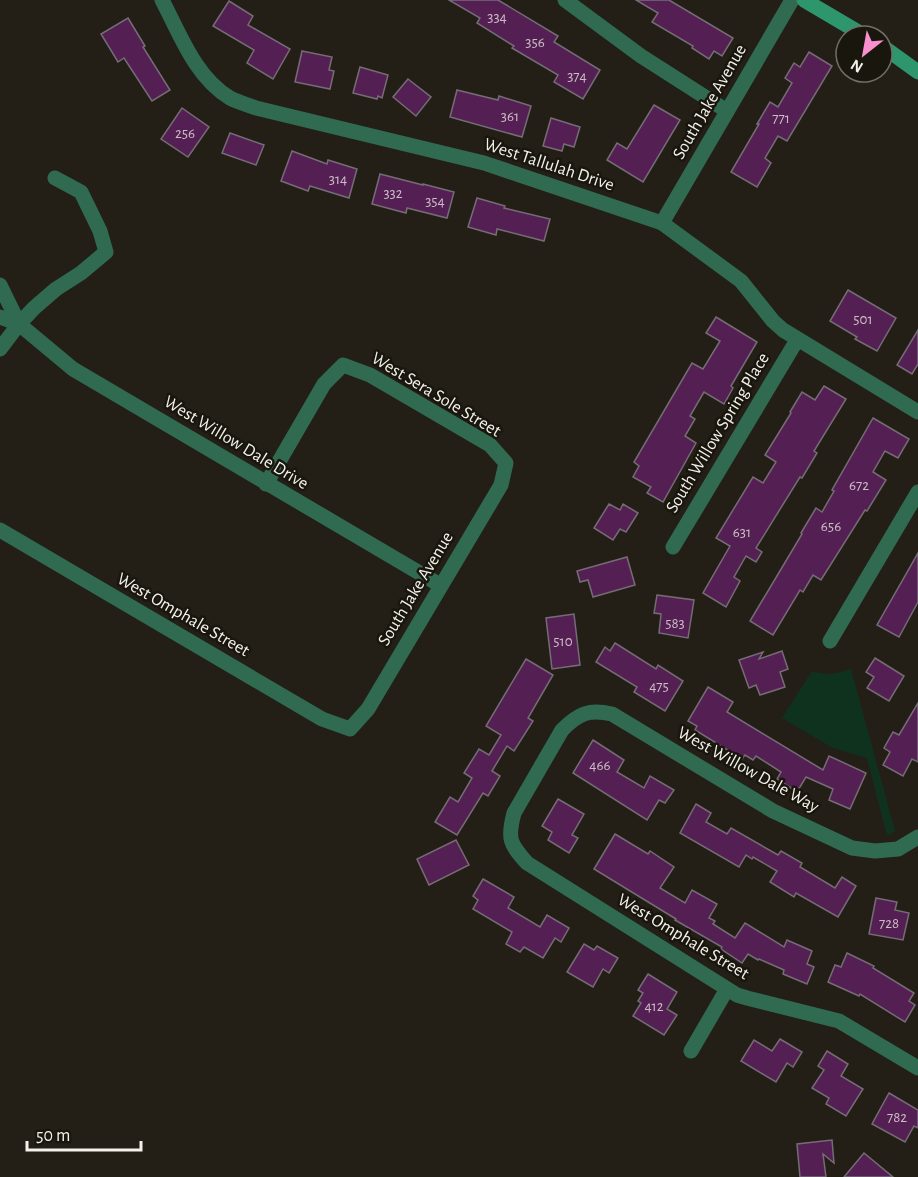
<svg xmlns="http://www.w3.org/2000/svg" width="918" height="1177" font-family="'Alegreya Sans',sans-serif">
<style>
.green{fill:#0f321f}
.building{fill:#542054;stroke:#756c75;stroke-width:1.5}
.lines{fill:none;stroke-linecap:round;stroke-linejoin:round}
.street{stroke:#306b51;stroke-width:15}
.secondary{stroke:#2d966d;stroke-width:15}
.labels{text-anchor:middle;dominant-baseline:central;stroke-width:5;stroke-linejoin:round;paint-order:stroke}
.number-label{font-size:15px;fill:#ccbdc5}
.street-label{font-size:18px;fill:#f4f1eb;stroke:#19160d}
</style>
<rect width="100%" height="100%" fill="#231f16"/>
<path class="green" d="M851,669L895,831L887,836L867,758L833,748L782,718L812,671C827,676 836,674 851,669Z"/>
<g class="building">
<path d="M449,0H498L558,36L554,42L600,70L583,99L554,82L558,75L512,48L514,46L477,23L480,18Z"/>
<path d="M636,0H669L733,38L722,56L714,51L709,59L692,48L693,46L652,22L658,13Z"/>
<path d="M229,1L253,16L248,25L290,49L273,79L247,63L254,50L213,26Z"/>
<path d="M128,18L145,46L143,47L170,90L152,101L124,58L118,62L101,34Z"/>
<path d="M302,51L332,57L329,70L334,71L330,89L295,82Z"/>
<path d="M809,52L832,66L787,141L778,136L765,158L771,163L757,187L731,172L759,124H757L770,102L778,107L792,83L785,78L794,63L800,67Z"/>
<path d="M360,67L388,75L382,98L378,96L377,99L353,93Z"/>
<path d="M408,79L431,97L416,116L393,97Z"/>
<path d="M457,90L498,100L499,96L531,106L522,137L450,117Z"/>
<path d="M654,105L680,120L643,182L607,160L617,143L627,149Z"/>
<path d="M182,108L209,127L188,157L161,139Z"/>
<path d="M551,118L580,127L574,147L564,144L562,151L543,146Z"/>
<path d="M230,133L264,145L256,165L222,153Z"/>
<path d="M292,151L327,164L328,160L357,169L349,198L310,186L308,191L281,181Z"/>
<path d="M380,174L423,185V184L454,192L447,218L407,208L406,213L372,204Z"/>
<path d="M477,198L505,206L504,208L550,219L544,241L497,229L496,235L468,227Z"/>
<path d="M848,290L896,318L877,351L855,339L857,337L830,321Z"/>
<path d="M716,317L757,342L731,386L733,388L724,404L704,392L690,416L695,419L685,436L696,443L663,502L647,493L651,487L633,477L639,466L634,462L692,363L703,369L720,341L706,333Z"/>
<path d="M918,330V364L912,374L897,365Z"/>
<path d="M824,386L846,399L814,451L817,453L802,478L800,477L756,548L762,552L756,562L746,556L734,577L740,581L726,607L703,593L730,546L716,538L753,477L763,483L776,462L765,455L791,413L790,412L802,392L815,400Z"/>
<path d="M873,418L909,439L898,458L885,451L873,472L886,480L867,511L865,510L821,580L813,575L803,592L800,590L773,635L750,621L802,534L801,533L816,508L822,512L834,491L832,490Z"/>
<path d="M609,504L620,510L623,504L638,513L626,532L620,529L613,540L594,528Z"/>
<path d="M918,553V602L899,637L877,625Z"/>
<path d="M627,557L635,585L593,597L588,580L580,582L577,571Z"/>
<path d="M657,595L694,600L688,638L659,633L661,614L654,613Z"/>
<path d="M574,614L580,665L552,669L546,618Z"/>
<path d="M615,643L656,669L658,665L683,681L665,711L634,692L637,687L596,662L605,647L610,651Z"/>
<path d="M782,651L788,669L780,672L785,687L760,695L756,685L749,688L739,660L763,652L759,659Z"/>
<path d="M875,658L904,676L889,701L867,688L874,677L866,672Z"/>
<path d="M526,659L553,675L528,718L533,721L514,751L507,746L492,771L500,776L488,796L483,793L457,835L435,822L450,797L458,802L472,778L464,773L479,749L489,755L501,735L486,726Z"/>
<path d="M708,687L733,702L727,712L823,770L829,756L866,773L850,809L829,800L833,789L806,777L797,792L777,779L781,772L756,756L753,760L745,755L742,759L695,730L697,726L688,721Z"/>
<path d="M918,703V762L912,759L903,776L883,765L890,752L884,748L893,732L899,735Z"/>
<path d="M593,740L624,760L617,772L644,788L650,776L674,790L665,803L659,800L647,820L573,773Z"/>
<path d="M558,799L584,814L572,835L578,838L569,853L548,840L552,832L542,826Z"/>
<path d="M696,804L711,813L706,822L727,834L731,828L778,855L781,851L802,863L800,867L835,888L842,877L856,886L838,917L796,893L794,897L770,882L777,871L753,857L752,859L746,855L739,867L680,833Z"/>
<path d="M615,834L648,854L650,851L674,867L660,888L685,903L692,890L717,904L709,918L715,921L713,924L735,938L745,923L784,947L787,940L812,951L807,964L814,967L807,984L783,974L784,970L759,959L758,960L748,954L742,963L721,949L722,947L675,920L676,919L594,869Z"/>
<path d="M456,840L469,865L429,885L417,859Z"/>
<path d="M483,879L514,897L508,908L540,927L547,915L569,928L561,942L555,938L543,958L524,947L520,952L506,944L512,932L473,909L478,900L473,896Z"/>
<path d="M876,898L897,902L895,910L909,913L903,940L869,934Z"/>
<path d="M584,944L594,950L597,946L618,958L609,973L603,969L593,987L567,972Z"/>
<path d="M847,953L874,966L873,968L914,993L909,1001L915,1005L905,1022L860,994L859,996L828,982L835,965L841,967Z"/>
<path d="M648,974L677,992L667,1009L677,1015L664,1035L633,1016L641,1003L638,1001L643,993L638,990Z"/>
<path d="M780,1039L802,1052L793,1067L787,1063L776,1082L741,1061L754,1040L772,1051Z"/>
<path d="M827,1051L848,1064L841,1076L863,1089L846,1116L826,1104L829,1098L812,1088L824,1070L818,1066Z"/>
<path d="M889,1093L918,1110V1128L914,1126L905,1142L872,1124Z"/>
<path d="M832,1140L834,1163L823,1154L826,1177H800L797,1144Z"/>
<path d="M864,1153L893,1177H844Z"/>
</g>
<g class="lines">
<g class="street">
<path d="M162,0C180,34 195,77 230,98C238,102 248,105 256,108L484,163L662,223L741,281L773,321L783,330L918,412"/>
<path d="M565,0L641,56L727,111"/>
<path d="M662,223L792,0"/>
<path d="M0,285L19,324"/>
<path d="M0,317L19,324L73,369L440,585"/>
<path d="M0,349L19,324L34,308L56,289L81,273L106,252L100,231L81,192L55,178"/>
<path d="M0,530L322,719L350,729L368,709L501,485L506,463L490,445L370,375L343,365L324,384L266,484"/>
<path d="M673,547L797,340"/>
<path d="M830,641L918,492"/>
<path d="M918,837L898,849L875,851L852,848L773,811L612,714C589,709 579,713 562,730L514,813C507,839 510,844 527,863L737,995L747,998L839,1021L918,1068"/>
<path d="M691,1051L727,989"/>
</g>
<g class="secondary">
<path d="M804,0L865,36"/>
<path d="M882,46L918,72"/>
</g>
</g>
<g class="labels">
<g class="number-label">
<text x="497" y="17">334</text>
<text x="535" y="42">356</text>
<text x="577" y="76">374</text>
<text x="510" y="116">361</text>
<text x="781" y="118">771</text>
<text x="185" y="133">256</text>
<text x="338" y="179">314</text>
<text x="393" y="193">332</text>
<text x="435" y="201">354</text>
<text x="863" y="319">501</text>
<text x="859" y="485">672</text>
<text x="831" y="526">656</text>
<text x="742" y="532">631</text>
<text x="675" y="623">583</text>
<text x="563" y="641">510</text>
<text x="659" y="686">475</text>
<text x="600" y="765">466</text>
<text x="889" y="923">728</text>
<text x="654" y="1006">412</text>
<text x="897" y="1117">782</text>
</g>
<g class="street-label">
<text transform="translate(710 102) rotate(-60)">South Jake Avenue</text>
<text transform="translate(549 165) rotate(18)">West Tallulah Drive</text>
<text transform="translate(436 395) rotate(31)">West Sera Sole Street</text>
<text transform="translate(718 433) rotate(-59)">South Willow Spring Place</text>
<text transform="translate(236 443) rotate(31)">West Willow Dale Drive</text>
<text transform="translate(416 589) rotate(-59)">South Jake Avenue</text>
<text transform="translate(183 615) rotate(30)">West Omphale Street</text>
<text transform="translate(748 770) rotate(29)">West Willow Dale Way</text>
<text transform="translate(683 937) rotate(31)">West Omphale Street</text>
</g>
</g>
<g transform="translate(864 54) rotate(211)"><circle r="28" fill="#19160d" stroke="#716e66" stroke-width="1.5"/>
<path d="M0-4.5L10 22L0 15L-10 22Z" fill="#f790cd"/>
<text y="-9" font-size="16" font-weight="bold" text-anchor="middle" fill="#f4f1eb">N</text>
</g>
<path d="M27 1141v9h114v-9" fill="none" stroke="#f4f1eb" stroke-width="3"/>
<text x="36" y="1141" font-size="18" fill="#f4f1eb" stroke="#19160d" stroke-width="4.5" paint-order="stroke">50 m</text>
</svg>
